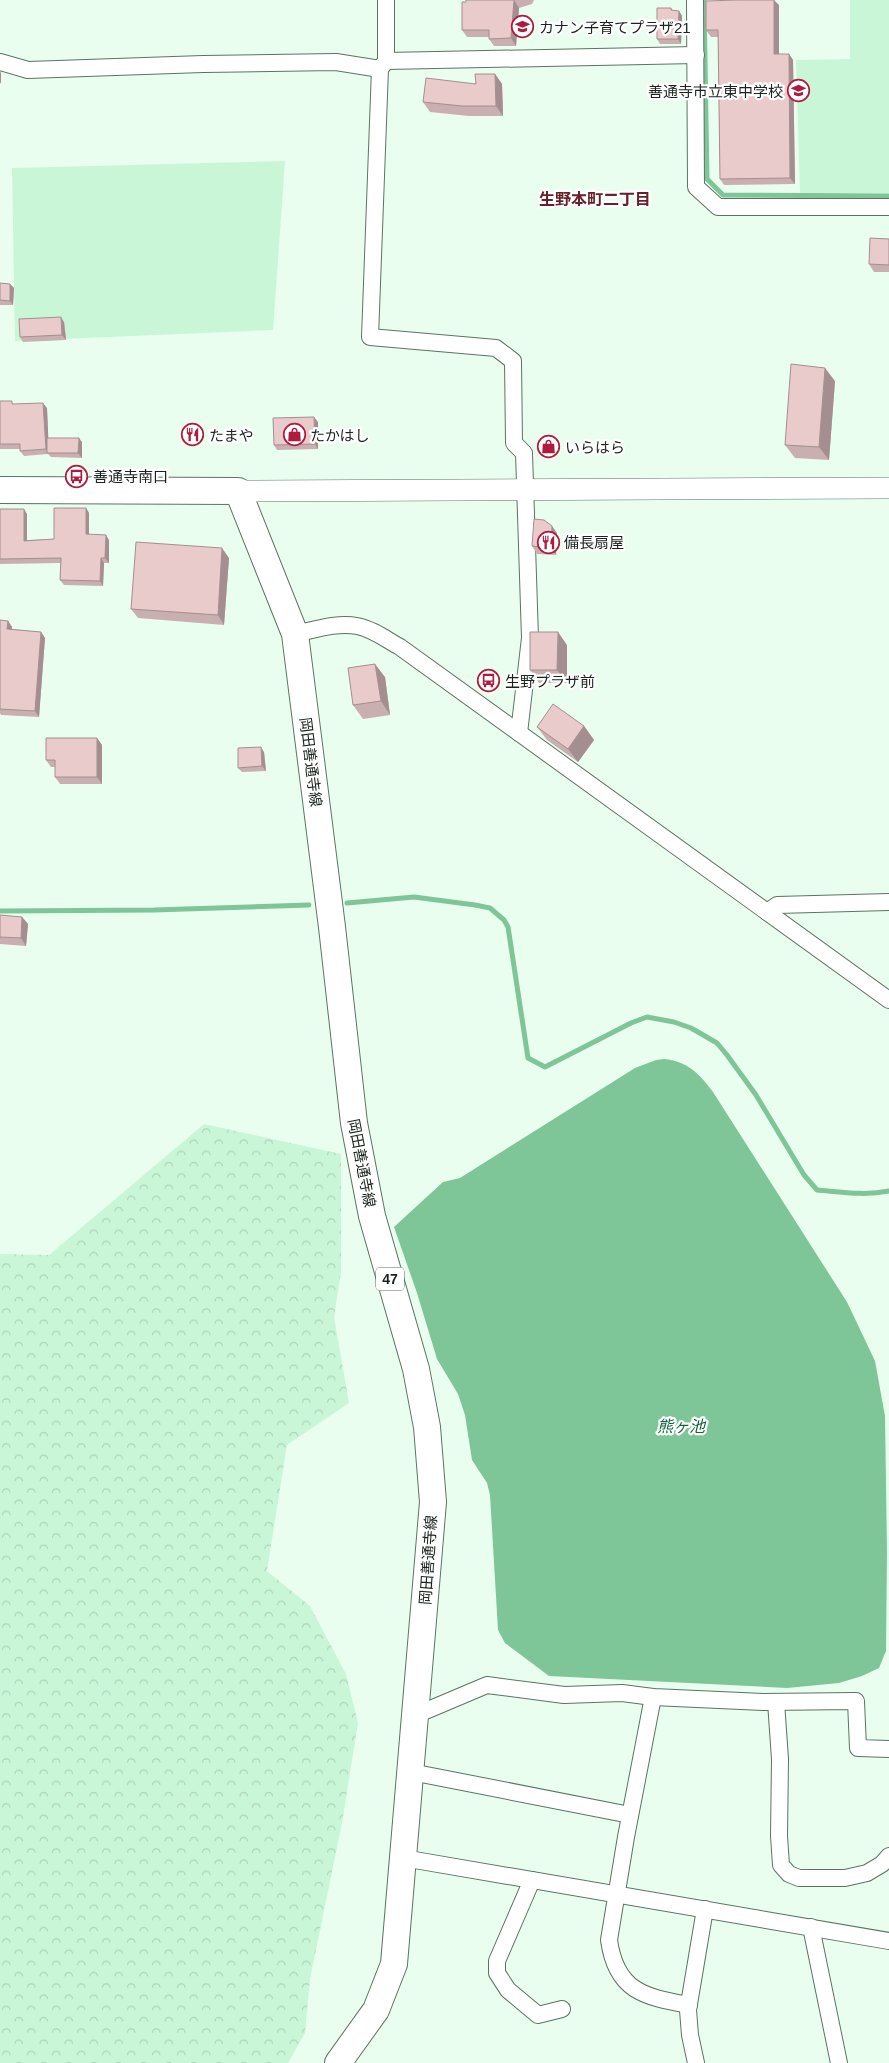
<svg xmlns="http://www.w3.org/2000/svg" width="889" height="2063" font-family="Arial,'Noto Sans JP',sans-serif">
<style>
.green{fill:#caf6d8}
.forest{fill:url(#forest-crowns)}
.water{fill:#7ec697}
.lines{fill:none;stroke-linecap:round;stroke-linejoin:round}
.stream{stroke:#7ec697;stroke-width:5}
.minor-casing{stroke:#5c7363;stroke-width:18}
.tertiary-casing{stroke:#5c7363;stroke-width:22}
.primary-casing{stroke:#5c7363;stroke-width:28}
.minor{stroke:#fff;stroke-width:16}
.tertiary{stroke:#fff;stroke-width:21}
.primary{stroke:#fff;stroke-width:26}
.wall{fill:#c9afaf}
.shaded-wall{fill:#a48e8f}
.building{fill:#eacbcc;stroke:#a48e8f}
.labels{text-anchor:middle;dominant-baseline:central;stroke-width:4.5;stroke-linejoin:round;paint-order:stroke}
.shield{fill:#fff;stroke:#5f6561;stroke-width:1}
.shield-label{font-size:14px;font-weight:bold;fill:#1a231d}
.poi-label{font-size:15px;fill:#1a231d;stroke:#fff;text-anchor:start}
.street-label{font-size:15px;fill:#1a231d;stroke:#fff}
.neighbourhood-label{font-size:16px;font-weight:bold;fill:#67212b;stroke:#fff}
.water-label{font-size:16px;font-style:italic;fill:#11643a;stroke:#fff}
</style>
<defs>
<pattern id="forest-crowns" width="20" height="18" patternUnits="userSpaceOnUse" patternTransform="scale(1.25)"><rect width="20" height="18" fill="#caf6d8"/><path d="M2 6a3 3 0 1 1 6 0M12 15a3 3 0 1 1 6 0" fill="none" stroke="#add3b9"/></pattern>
</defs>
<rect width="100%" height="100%" fill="#eafef0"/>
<g class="green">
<path d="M850,0H889V193H800L796,60L850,59Z"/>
<path d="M285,161L273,330L15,341L12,168Z"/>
</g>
<path class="forest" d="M204,1124L341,1154V1272L334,1317L349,1403L287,1445L267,1571L310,1606L346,1674L358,1723L342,1823L310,1979L305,2033L288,2063H0V1254L49,1255Z"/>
<path class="water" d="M664,1059C687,1061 700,1074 713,1092L847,1302L875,1361L885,1416L887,1551L886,1651L879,1668L862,1676L839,1683L787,1688L549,1676L505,1643L498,1630L490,1495L487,1483L472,1460L465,1415L458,1394L437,1359L417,1293L394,1227L443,1182L460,1178L635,1068L656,1060Z"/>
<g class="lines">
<g class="stream">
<path d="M704,0L707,179L723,195L889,196"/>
<path d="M347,903L414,897L475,905L490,908L504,920L508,927L528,1058L545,1067L631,1023L647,1017L674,1022L691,1028L717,1043L727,1055L756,1095L804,1175L817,1190C841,1192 865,1196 889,1191"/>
<path d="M0,911L154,910L309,905"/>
</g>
<defs>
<g id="minor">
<path d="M386,0V61L696,55"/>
<path d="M695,0L696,187L718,207H889"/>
<path d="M386,61L380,69L370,337L496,348L513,361L514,443L524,453L530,638L519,733"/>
<path d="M0,62L28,70L203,64L336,62L380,69"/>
<path d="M295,634C314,630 337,622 357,626C373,629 387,640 400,647L889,1000"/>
<path d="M767,912L777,905L889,902"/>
<path d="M653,1697L626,1837L609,1940C616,1991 644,1997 689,2005"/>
<path d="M776,1702L780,1759L779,1836L781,1865L789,1874L799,1878H845L867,1873L882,1864L889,1856"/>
<path d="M416,1715L487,1685L564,1695L622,1693L653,1697L763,1702L856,1701L858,1748L889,1749"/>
<path d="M411,1772L630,1815"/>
<path d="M403,1858L889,1941"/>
<path d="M532,1880L497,1961V1973L508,1990L538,2015L562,2009"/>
<path d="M811,1927L839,2063"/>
<path d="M696,2063L690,2035L688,2010L705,1909"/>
</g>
<path id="tertiary" d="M238,491L889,488"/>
<path id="primary" d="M0,490L238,491L295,634L332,927L354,1123L372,1216L416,1369L427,1427L433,1502L394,1964L376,2010L338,2063"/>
</defs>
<use href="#minor" class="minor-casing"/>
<use href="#tertiary" class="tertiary-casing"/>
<use href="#primary" class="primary-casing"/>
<use href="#minor" class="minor"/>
<use href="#tertiary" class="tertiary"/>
<use href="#primary" class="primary"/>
</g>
<g class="wall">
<path d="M466,0H534L532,4L519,8L516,46H494L489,39V37H467L462,30Z"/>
<path d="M779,5V54H789L793,60L795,184L724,185L720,179L718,37H711L706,30Z"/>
<path d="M671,8L673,11H679L682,16L681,44H660L657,39Z"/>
<path d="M495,74L502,84L503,116H469L430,112L423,102L476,84Z"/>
<path d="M889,239V272H874L869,264Z"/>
<path d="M0,283L10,284L14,288L13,305H0Z"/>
<path d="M64,322L66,340L23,342L20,337Z"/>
<path d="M835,381L829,460L795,458L785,445Z"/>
<path d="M0,401L14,404L47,408L48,438L82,442V458L51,457L48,454L24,456L20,451V449H0Z"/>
<path d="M318,422V449L277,450L274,445Z"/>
<path d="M86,508L89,513V535L109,540V563H104L103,586L64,585L60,580L61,563L0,564V509L27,514V540L54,539Z"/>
<path d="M557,533L556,555L537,554L532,546Z"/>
<path d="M229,558L224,625L138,618L131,609Z"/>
<path d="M0,620L8,621L12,627V629L41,632L45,638L39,717L1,715L0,713Z"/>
<path d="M567,645V683H539L530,670Z"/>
<path d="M385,677L390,715L363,719L353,705Z"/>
<path d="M584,726L594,740L578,762L547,740L537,727Z"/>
<path d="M97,738L102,745V784H60L55,777V767H51L46,760Z"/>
<path d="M264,752L266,771L242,772L238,768Z"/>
<path d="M0,915L22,917L28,924L26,946L0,944Z"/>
</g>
<g class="shaded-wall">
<path d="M514,0L519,8L516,46L511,38Z"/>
<path d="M774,0L779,5V60L774,54Z"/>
<path d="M679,11L682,16L681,44L678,39Z"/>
<path d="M789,54L793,60L795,184L790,178Z"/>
<path d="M0,71L1,73V84L0,82Z"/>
<path d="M495,74L502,84L503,116L496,106Z"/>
<path d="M10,284L14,288L13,305L10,301Z"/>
<path d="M61,317L64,322L66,340L62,335Z"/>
<path d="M825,368L835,381L829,460L819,447Z"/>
<path d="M43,403L47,408L49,453H48L46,449Z"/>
<path d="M314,417L318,422V449L315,444Z"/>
<path d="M79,438L82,442V458L78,453Z"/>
<path d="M86,508L89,513V539L86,534Z"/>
<path d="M24,509L27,514V545L24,541Z"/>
<path d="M552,526L557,533L556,555L551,548Z"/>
<path d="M106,535L109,540V563L105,558Z"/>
<path d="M222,548L229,558L224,625L218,615Z"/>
<path d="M101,558L104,563L103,586L100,581Z"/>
<path d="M8,621L12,627L11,635L7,629Z"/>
<path d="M41,632L45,638L39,717L35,711Z"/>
<path d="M558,632L567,645V683L557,670Z"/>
<path d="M375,664L385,677L390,715L381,701Z"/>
<path d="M584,726L594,740L578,762L568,749Z"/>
<path d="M97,738L102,745V784L97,777Z"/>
<path d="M261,747L264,752L266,771L262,766Z"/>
<path d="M22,917L28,924L26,946L21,938Z"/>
</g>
<g class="building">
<path d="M466,0H514L511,38L489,39V30H462V2H466Z"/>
<path d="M737,0H774V54H789L790,178L720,179L718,30H706V1Z"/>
<path d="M657,8H671V10L679,11L678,39H657Z"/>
<path d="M475,74H495L496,106H462L423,102L426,78L476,84Z"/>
<path d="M870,238L889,239V265L869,264Z"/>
<path d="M0,283L10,284V301L0,300Z"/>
<path d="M61,317L62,335L20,337L19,319Z"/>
<path d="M791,364L825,368L819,447L785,445Z"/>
<path d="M0,401H12V404L43,403L46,449L20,451V444H0Z"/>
<path d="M314,417L315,444L274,445L273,418Z"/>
<path d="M47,438H79L78,453H47Z"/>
<path d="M54,508H86V534L106,535L105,558H101L100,581L60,580L61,558L0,559V509H24V541L54,539Z"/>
<path d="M534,519L544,520L552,526L551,548L532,546Z"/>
<path d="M136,542L222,548L218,615L131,609Z"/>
<path d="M0,620L8,621L7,629L41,632L35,711L0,709Z"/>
<path d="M530,632H558L557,670H530Z"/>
<path d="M375,664L381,701L353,705L348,668Z"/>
<path d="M553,704L584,726L568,749L537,727Z"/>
<path d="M46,738H97V777H55V760H46Z"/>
<path d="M261,747L262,766L238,768V748Z"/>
<path d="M0,915L22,917L21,938L0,937Z"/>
</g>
<defs>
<symbol id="school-ring" viewBox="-11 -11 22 22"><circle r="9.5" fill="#fff" stroke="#af1b3e" stroke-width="1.5"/><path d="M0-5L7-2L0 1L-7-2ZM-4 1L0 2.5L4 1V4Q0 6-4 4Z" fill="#af1b3e"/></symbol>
<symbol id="restaurant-ring" viewBox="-11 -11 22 22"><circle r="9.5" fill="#fff" stroke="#af1b3e" stroke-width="1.5"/><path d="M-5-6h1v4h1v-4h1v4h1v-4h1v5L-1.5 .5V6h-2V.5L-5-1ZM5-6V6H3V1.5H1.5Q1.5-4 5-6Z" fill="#af1b3e"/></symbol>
<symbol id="shop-ring" viewBox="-11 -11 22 22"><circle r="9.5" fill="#fff" stroke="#af1b3e" stroke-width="1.5"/><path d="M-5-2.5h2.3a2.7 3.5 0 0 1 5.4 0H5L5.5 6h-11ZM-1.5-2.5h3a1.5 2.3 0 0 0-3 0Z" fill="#af1b3e"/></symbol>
<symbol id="bus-ring" viewBox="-11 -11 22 22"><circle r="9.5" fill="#fff" stroke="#af1b3e" stroke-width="1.5"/><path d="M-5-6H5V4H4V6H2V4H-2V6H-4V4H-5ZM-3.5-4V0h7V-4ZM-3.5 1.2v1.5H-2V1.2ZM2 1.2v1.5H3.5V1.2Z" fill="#af1b3e"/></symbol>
</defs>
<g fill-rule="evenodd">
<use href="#school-ring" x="510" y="14" width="25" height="25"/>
<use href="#school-ring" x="786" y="78" width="25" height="25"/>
<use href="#restaurant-ring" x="180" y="422" width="25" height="25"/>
<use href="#shop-ring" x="282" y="422" width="25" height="25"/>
<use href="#shop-ring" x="536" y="434" width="25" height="25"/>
<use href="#bus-ring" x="64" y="464" width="25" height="25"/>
<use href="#restaurant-ring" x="536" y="530" width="25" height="25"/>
<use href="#bus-ring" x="476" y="668" width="25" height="25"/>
</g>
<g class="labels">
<rect class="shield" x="376" y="1267.5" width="28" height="23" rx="4"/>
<g class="shield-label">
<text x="390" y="1279">47</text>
</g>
<g class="poi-label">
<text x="539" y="27">カナン子育てプラザ21</text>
<text x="783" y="91" text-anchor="end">善通寺市立東中学校</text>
<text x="209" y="435">たまや</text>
<text x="310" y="435">たかはし</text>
<text x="565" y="447">いらはら</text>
<text x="93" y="476">善通寺南口</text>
<text x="564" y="542">備長扇屋</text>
<text x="505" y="681">生野プラザ前</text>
</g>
<g class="street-label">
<text transform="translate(311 762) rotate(83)">岡田善通寺線</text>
<text transform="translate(362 1163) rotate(79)">岡田善通寺線</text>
<text transform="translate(428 1560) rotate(-86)">岡田善通寺線</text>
</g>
<g class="neighbourhood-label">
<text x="595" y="199">生野本町二丁目</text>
</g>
<g class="water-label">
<text x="681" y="1426">熊ヶ池</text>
</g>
</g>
</svg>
